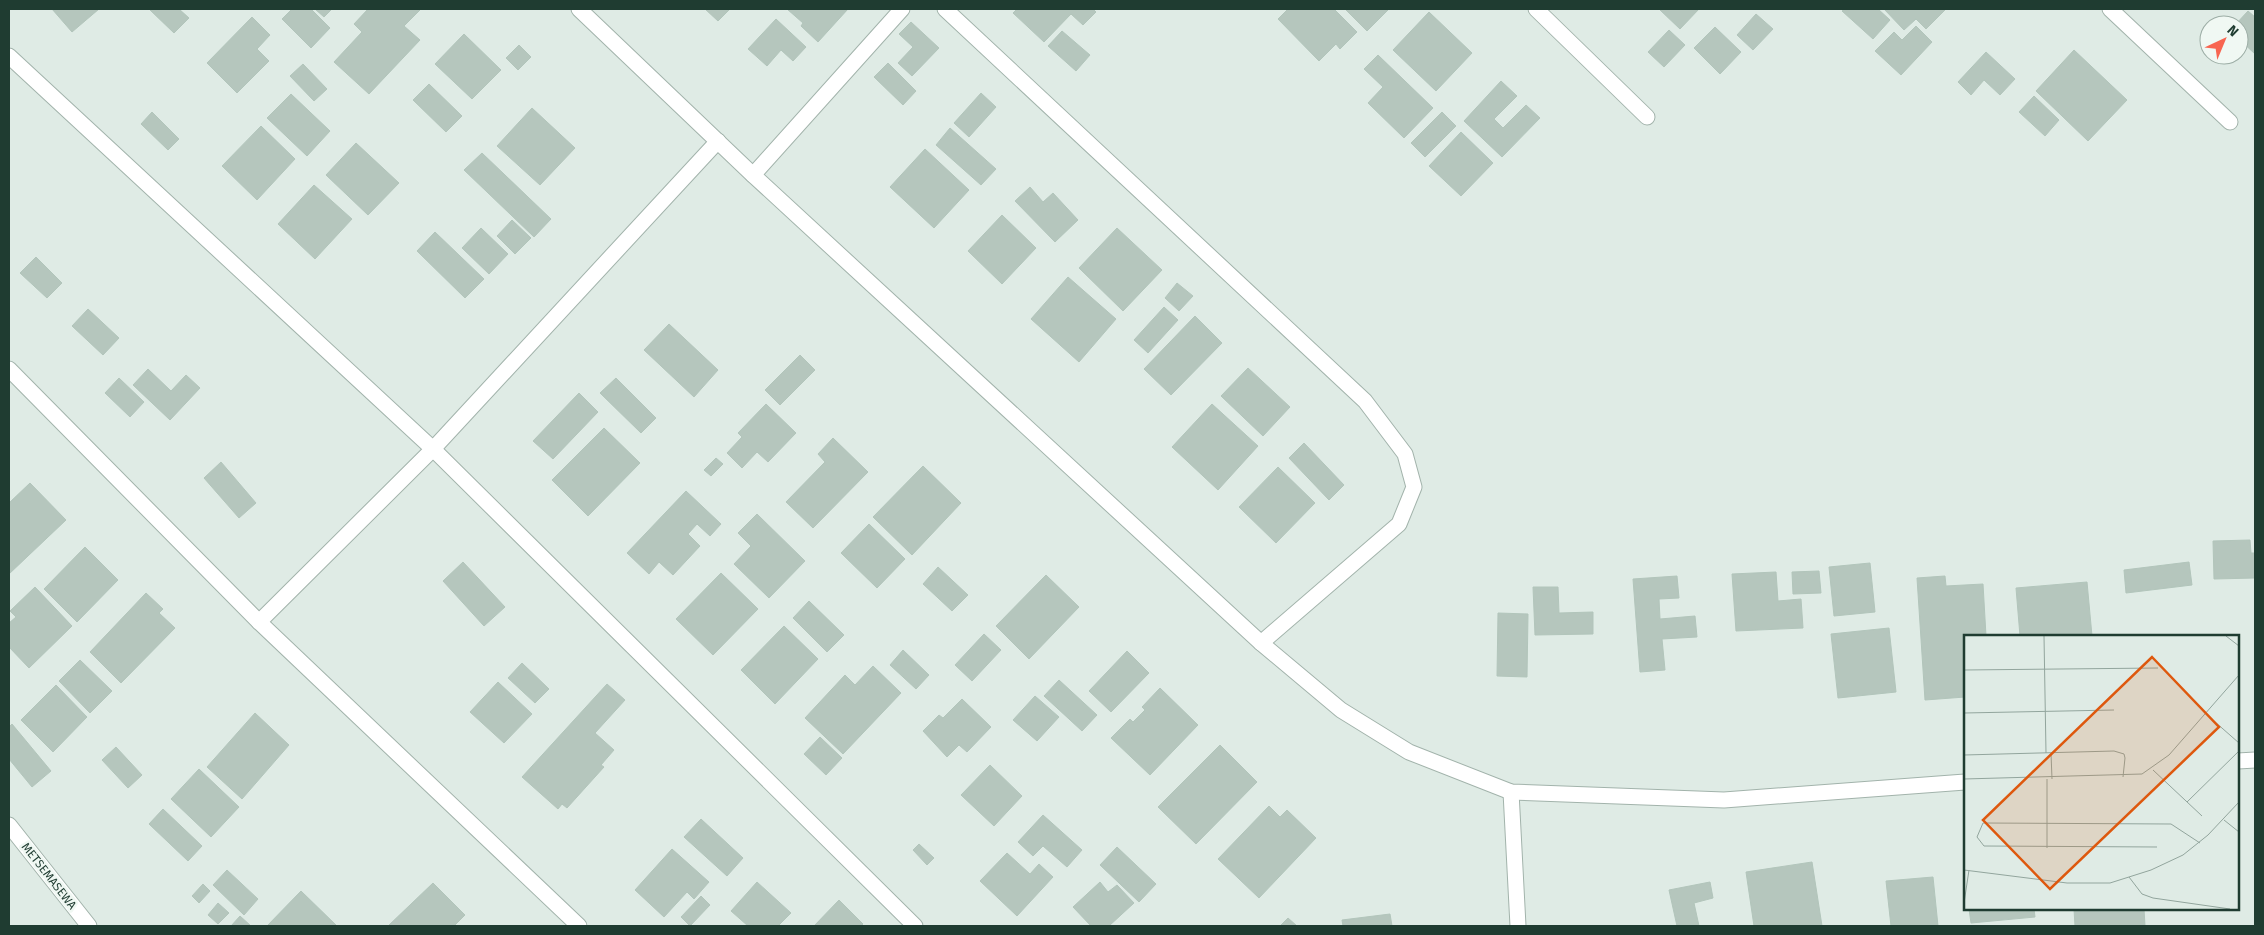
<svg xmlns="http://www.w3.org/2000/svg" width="2264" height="935" font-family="'Fira Sans',sans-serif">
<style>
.building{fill:#b5c6bd;stroke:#b2c5bb}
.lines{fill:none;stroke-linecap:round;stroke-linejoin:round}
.minor-casing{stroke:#a2b3ab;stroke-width:17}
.tertiary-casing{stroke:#a2b3ab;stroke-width:17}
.minor{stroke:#fff;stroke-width:15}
.tertiary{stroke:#fff;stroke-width:15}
.labels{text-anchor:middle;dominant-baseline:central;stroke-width:5;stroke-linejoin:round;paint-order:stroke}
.street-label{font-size:12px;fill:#1f3c31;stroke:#f0f8f3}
.inset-road{fill:none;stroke:#92a59d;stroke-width:1}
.view{fill:#de580e;fill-opacity:0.15;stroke:#de580e;stroke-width:2.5}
.inset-edge{fill:none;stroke:#1f3c31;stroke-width:2.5}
</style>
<rect width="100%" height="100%" fill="#dfebe5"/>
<g class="building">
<path d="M52,9H99L72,32Z"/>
<path d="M149,9H179L189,18L174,33Z"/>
<path d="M292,9H311L330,28L311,48L282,19Z"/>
<path d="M315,9H332L324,17Z"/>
<path d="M368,9H421L404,26L420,40L369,94L334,62L362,32L354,24Z"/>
<path d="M705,9H730L718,21Z"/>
<path d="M787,9H848L818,42L801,26L803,23Z"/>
<path d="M1017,9H1093L1096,12L1083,25L1071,14L1044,42L1013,13Z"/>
<path d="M1288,9H1334L1357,32L1340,49L1336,44L1319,61L1278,19Z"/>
<path d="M1345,9H1389L1367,31Z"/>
<path d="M1659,9H1699L1680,29Z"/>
<path d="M1845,9H1878L1890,20L1873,39L1842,11Z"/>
<path d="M1884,9H1943L1945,10L1926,29L1916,19L1904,30Z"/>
<path d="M2248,11L2255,17V54L2239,39V25H2235Z"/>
<path d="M1429,12L1472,53L1436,91L1393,50Z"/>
<path d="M1756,14L1773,29L1753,50L1737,35Z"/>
<path d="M252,17L270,35L257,49L269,61L237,93L207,63Z"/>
<path d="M776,19L806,47L793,61L781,50L767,66L748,49Z"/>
<path d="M911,22L939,48L912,76L898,63L913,47L899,34Z"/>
<path d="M1916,26L1932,42L1901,75L1875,51L1894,32L1902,40Z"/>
<path d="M1715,27L1741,52L1720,74L1694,48Z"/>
<path d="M1669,30L1685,45L1664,67L1648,52Z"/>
<path d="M1062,31L1090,55L1076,71L1048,46Z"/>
<path d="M464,34L501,70L472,99L435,64Z"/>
<path d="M519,45L531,57L518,70L506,58Z"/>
<path d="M2074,50L2127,100L2088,141L2036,91Z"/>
<path d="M1986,52L2015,79L2000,95L1984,80L1971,95L1958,82Z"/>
<path d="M1378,55L1433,108L1404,138L1368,103L1383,87L1364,69Z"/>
<path d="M888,63L916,91L903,105L874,77Z"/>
<path d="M303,64L327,89L314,101L290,76Z"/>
<path d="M1501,81L1517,96L1494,119L1503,128L1526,105L1540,118L1502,157L1464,121Z"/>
<path d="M429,84L462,116L446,132L413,100Z"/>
<path d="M981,93L996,107L969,137L954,123Z"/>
<path d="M291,94L330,131L307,156L267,118Z"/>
<path d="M2034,96L2059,120L2045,136L2019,112Z"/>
<path d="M532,108L575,148L540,185L497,146Z"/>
<path d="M152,112L179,139L168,150L141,124Z"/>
<path d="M1442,112L1456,126L1425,157L1411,143Z"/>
<path d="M261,126L295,159L257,200L222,166Z"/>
<path d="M950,128L996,169L981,185L936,145Z"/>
<path d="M1461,132L1493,163L1461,196L1429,166Z"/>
<path d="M356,143L399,183L368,215L326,175Z"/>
<path d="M925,149L969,190L934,228L890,187Z"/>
<path d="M482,153L551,219L534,237L464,170Z"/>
<path d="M314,185L352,219L315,259L278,224Z"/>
<path d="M1030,187L1043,202L1053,193L1078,220L1055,242L1015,201Z"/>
<path d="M1002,215L1036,248L1002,284L968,251Z"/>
<path d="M512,220L531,238L515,254L497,236Z"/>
<path d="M481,228L508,254L489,274L462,248Z"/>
<path d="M1117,228L1162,270L1123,311L1079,268Z"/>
<path d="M435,232L484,279L465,298L417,251Z"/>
<path d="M36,257L62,283L47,298L20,273Z"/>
<path d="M1068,277L1116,319L1079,362L1031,319Z"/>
<path d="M1177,283L1193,296L1179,311L1165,298Z"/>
<path d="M1164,307L1178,320L1148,353L1134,340Z"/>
<path d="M88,309L119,338L103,355L72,326Z"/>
<path d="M1195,316L1222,343L1171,395L1144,369Z"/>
<path d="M669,324L718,370L694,397L644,350Z"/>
<path d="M800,355L815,370L780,405L765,390Z"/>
<path d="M1248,368L1290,407L1263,436L1221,396Z"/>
<path d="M148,369L171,391L186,375L200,388L170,420L133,385Z"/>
<path d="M119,378L144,402L130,417L105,393Z"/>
<path d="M616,378L656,418L641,433L600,393Z"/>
<path d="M579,393L598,412L553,459L533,441Z"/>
<path d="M766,404L796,433L768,462L757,452L742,468L727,453L742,437L738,433Z"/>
<path d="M1212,404L1258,446L1218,490L1172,447Z"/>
<path d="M604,428L640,463L588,516L552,480Z"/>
<path d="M833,438L868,472L813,528L786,502L825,462L818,454Z"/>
<path d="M1304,443L1344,485L1329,500L1289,458Z"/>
<path d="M716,458L723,464L711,476L704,470Z"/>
<path d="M221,462L256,503L239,518L204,478Z"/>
<path d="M923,466L961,503L912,555L873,517Z"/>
<path d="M1278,467L1315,503L1276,543L1239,507Z"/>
<path d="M30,483L66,520L9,574V503Z"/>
<path d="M686,491L721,524L710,536L697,524L688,534L700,546L673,575L659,562L649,574L627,553Z"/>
<path d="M757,514L805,561L769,598L734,564L751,546L738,533Z"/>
<path d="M869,524L905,559L877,588L841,553Z"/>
<path d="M2250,540L2251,553H2255V578L2214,579L2213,541Z"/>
<path d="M85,547L118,580L77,622L44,589Z"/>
<path d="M463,562L505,607L484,626L443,581Z"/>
<path d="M2189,562L2192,585L2126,593L2124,570Z"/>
<path d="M1870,563L1875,612L1834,616L1829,567Z"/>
<path d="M938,567L968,595L952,611L923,584Z"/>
<path d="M1819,571L1821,593L1793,594L1792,572Z"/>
<path d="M1776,572L1778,601L1801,599L1803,628L1736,631L1732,574Z"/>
<path d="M721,573L758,609L713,655L676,619Z"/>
<path d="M1046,575L1079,607L1029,659L996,626Z"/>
<path d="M1677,576L1679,598L1659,599L1660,619L1695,616L1697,637L1662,639L1665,670L1640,672L1633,579Z"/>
<path d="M1945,576L1946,586L1983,584L1986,636H1965V697L1925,700L1917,578Z"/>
<path d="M2087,582L2092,636H2020L2016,588Z"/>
<path d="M35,587L72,626L29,668L9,647V623L16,617L10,611Z"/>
<path d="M1533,587H1558L1559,613L1593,612V634L1535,635Z"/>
<path d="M146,593L163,609L159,613L175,628L121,683L90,652Z"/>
<path d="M809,601L844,635L827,652L793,618Z"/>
<path d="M1498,613L1528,614L1527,677L1497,676Z"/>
<path d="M784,626L818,659L775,704L741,670Z"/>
<path d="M1889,628L1896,692L1838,698L1831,634Z"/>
<path d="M984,634L1001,650L972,681L955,665Z"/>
<path d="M903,650L929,675L916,689L890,665Z"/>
<path d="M1127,651L1149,673L1111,712L1089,691Z"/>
<path d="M80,660L112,691L90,713L59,681Z"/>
<path d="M522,663L549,689L535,703L508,678Z"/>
<path d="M873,666L901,693L843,754L805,718L845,675L855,685Z"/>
<path d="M1059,680L1097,715L1082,731L1044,696Z"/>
<path d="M498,682L532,714L504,743L470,712Z"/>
<path d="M607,684L625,700L595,733L614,750L601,765L604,767L567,808L562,804L558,809L522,777Z"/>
<path d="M56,685L87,717L53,752L21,720Z"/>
<path d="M1160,688L1198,725L1150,775L1111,738L1130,719L1133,722L1145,710L1142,707Z"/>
<path d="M1035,696L1059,717L1037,741L1013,720Z"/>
<path d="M962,699L991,727L967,752L959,745L947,757L923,731L939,715L943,718Z"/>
<path d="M255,713L289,745L242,799L207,767Z"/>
<path d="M12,724L51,771L32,787L9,759V727Z"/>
<path d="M820,737L842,758L826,775L804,754Z"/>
<path d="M1220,745L1257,782L1196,844L1158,807Z"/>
<path d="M116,747L142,775L128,788L102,760Z"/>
<path d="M990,765L1022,796L994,826L961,795Z"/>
<path d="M199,769L239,807L211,837L171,799Z"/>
<path d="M1269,806L1280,817L1287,810L1316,838L1259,898L1218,859Z"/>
<path d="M163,809L202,846L188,861L149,824Z"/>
<path d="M1043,815L1082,850L1067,867L1043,846L1033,856L1018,842Z"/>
<path d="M701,819L743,858L727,876L684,837Z"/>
<path d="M919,844L934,858L927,865L913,850Z"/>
<path d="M1117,847L1156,884L1139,902L1100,865Z"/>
<path d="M672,849L709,882L694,899L687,892L664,917L635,890Z"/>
<path d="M1007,853L1030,874L1039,864L1053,877L1017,916L980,881Z"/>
<path d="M1812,862L1822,926H1754L1746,872Z"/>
<path d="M227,870L258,899L244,915L213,885Z"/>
<path d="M1933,877L1938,926H1891L1886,881Z"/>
<path d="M757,882L791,913L778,926H748L731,911Z"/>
<path d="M1100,882L1108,892L1117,885L1134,903L1109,926H1091L1073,907Z"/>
<path d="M1710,882L1713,898L1694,903L1699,926H1677L1669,890Z"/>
<path d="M433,883L465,915L454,926H388Z"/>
<path d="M203,884L210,891L199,903L192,896Z"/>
<path d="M301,891L337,926H267Z"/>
<path d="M701,896L710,905L690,926L681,917Z"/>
<path d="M839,900L863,924L861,926H814Z"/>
<path d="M218,903L229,913L218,924L208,915Z"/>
<path d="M1969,909H2034L2035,917L1971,923Z"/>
<path d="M2074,909H2144L2145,926H2075Z"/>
<path d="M1390,914L1392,926H1343L1342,920Z"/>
<path d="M240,916L251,926H231Z"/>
<path d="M1288,918L1297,926H1280Z"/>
</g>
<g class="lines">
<defs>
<g id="minor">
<path d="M579,9L753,175L1261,643L1341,710L1409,752L1511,792L1724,800L1965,782"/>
<path d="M945,9L1365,401L1405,454L1414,487L1399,524L1261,643"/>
<path d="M1536,9L1647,117"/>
<path d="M2110,9L2230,122"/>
<path d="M9,56L433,449L915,926"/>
<path d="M753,175L902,9"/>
<path d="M9,369L259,622L579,926"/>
<path d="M259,622L433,449L718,141"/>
<path d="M2238,761L2255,760"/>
<path d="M1511,792L1518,926"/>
</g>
<path id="tertiary" d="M9,825L89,926"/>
</defs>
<use href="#minor" class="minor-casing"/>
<use href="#tertiary" class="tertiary-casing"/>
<use href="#minor" class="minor"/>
<use href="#tertiary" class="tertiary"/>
</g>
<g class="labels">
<g class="street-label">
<text transform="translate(49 876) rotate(52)">METSEMASEWA</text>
</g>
</g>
<g transform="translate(1964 635)">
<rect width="275" height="275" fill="#dfebe5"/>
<path class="inset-road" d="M80,1L82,118M262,1L275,11M0,35L194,33M0,78L150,75M242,79L275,108M87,118L88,144M0,120L150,116L160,119L161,123L159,142M189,135L238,181M0,144L178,139L205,120L275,40M83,144V213M223,167L275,116M260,185L275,197M193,212L20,211L13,202L19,188L207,189L236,208M0,235L103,248H146L187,235L219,220L244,200L275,167M165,242L178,259L189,263L266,274M0,268L5,235"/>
<path class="view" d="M188,22L255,92L86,254L19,185Z"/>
<rect width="275" height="275" class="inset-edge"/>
</g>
<rect width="2264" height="935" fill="none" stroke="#1f3c31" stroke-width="20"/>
<g transform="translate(2224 40) rotate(44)"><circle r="24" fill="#f0f8f3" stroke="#9cada5"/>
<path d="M0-4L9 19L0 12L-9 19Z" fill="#f86550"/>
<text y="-8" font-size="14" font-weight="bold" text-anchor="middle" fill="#1f3c31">N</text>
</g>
</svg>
